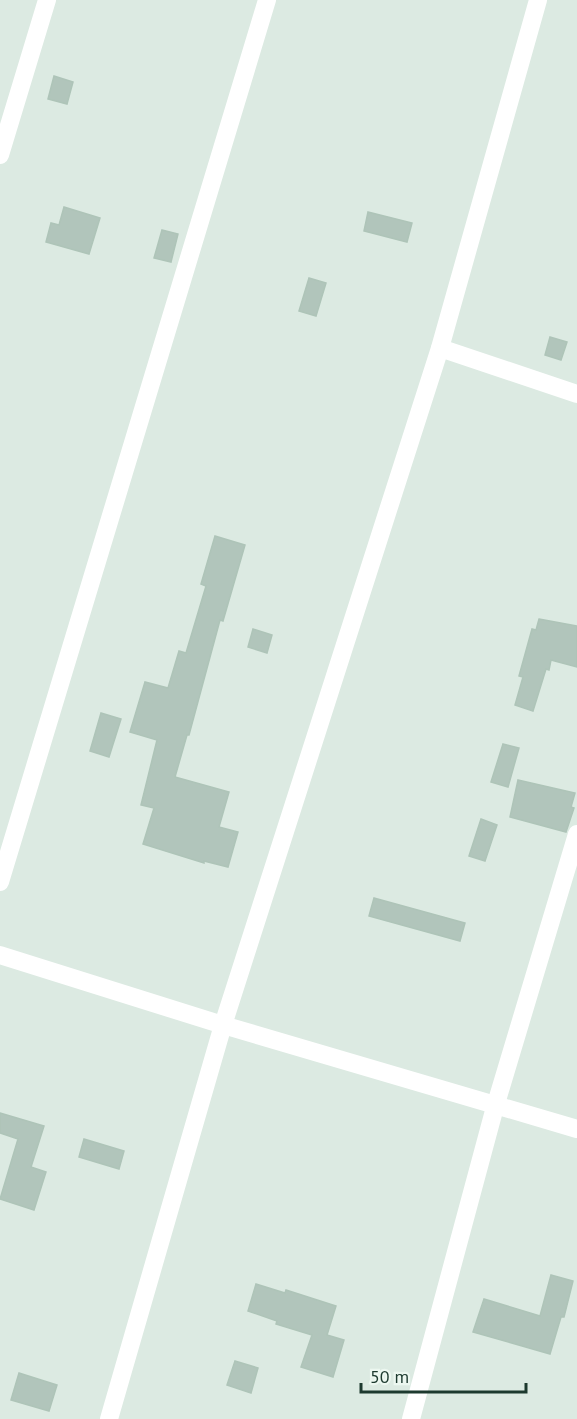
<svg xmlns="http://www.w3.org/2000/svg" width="577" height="1419" font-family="'PT Sans',sans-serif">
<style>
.building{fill:#b1c5bb;stroke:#aec4b8;stroke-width:1.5}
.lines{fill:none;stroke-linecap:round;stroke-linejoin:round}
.street{stroke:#fff;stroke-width:18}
</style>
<rect width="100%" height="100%" fill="#dceae2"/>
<g class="building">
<path d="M54,76L73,82L67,104L48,99Z"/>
<path d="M64,207L100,218L89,254L46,242L51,223L59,225Z"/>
<path d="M368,212L412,223L407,242L364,231Z"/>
<path d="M162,230L178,234L171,262L154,258Z"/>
<path d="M309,278L326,283L316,316L299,311Z"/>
<path d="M550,337L567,342L561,360L545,355Z"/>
<path d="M215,536L245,545L223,621L220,620L189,735H187L175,777L229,792L219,827L238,832L228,867L204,861V863L143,844L154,808L141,805L157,740L130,732L145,682L168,688L179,651L186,653L206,586L201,584Z"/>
<path d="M539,619L577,626V667L551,660L549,670L546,669L533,711L515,705L523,677L519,676L532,629L536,630Z"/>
<path d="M253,629L272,635L267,653L248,647Z"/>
<path d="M101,713L121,719L109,757L90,751Z"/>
<path d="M503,744L519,748L508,787L491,782Z"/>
<path d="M518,780L575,793L571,807L574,808L566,832L510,817Z"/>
<path d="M481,819L497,825L485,861L469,856Z"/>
<path d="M374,898L465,923L460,941L369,916Z"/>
<path d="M0,1113L44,1126L31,1167L46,1172L34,1210L0,1199L18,1139L0,1133Z"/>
<path d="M84,1139L124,1151L119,1169L79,1157Z"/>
<path d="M551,1275L573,1281L564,1317H561L550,1354L473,1332L484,1299L540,1316Z"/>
<path d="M256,1284L285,1293L286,1290L336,1306L327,1335L344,1340L333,1377L301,1367L312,1335L276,1324L277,1321L248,1311Z"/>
<path d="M235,1361L258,1368L251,1393L227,1385Z"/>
<path d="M19,1373L57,1385L49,1411L11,1400Z"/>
</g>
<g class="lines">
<g class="street">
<path d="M0,155L47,0"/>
<path d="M440,348L577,394"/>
<path d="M0,882L267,0"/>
<path d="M0,955L223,1025L577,1129"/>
<path d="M109,1419L223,1025L440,348L538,0"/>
<path d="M411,1419L495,1107L577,834"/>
</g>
</g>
<path d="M361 1383v9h165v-9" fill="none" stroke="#1d3a2f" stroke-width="3"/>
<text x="370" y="1383" font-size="18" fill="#1d3a2f" stroke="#ecf7f0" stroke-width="4.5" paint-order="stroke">50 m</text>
</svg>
